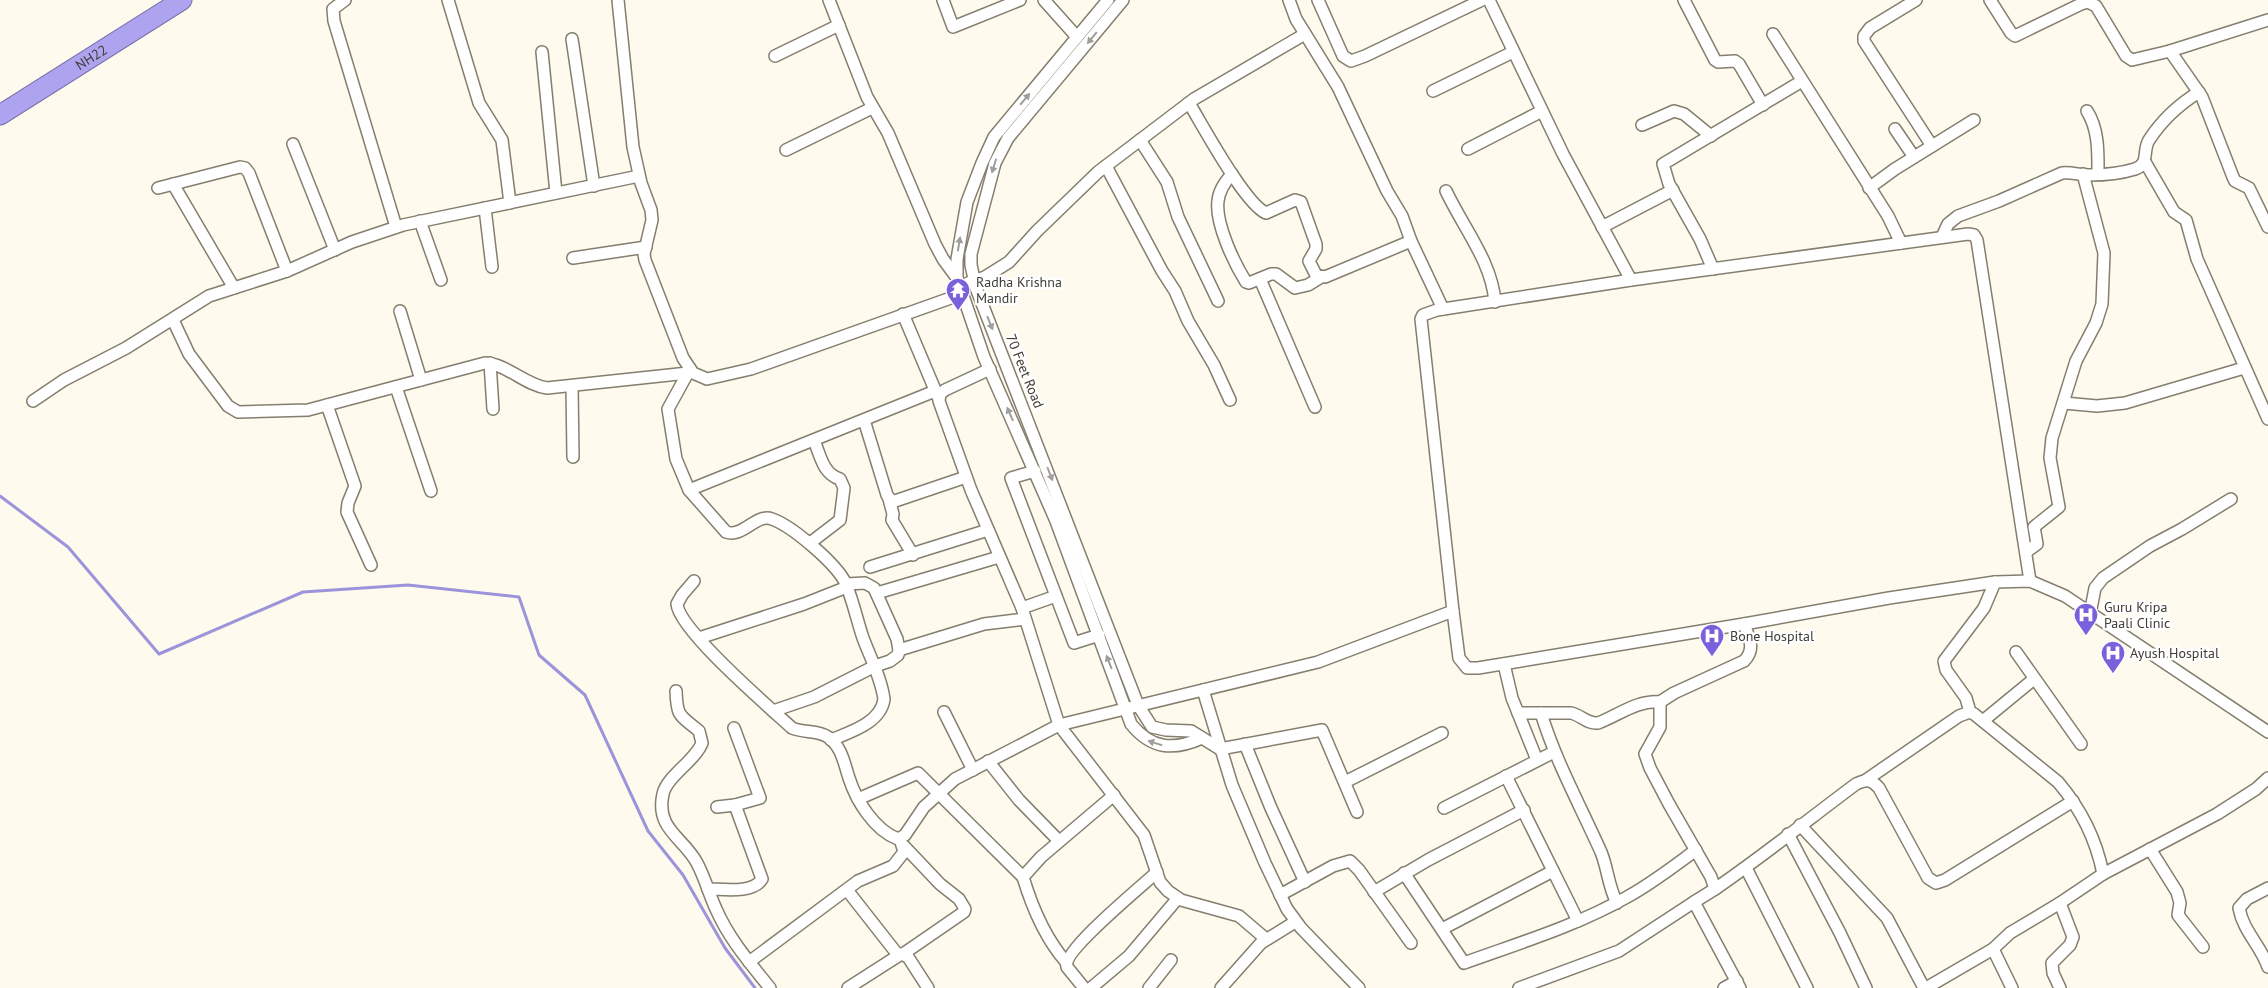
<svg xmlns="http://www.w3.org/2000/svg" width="2268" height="988" font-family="'PT Sans',sans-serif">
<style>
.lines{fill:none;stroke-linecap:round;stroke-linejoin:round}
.stream{stroke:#9c94da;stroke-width:3}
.minor-casing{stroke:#857e6e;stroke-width:14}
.trunk-casing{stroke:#7a70ab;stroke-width:21}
.minor{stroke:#fff;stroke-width:11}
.trunk{stroke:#aea3ef;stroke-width:19}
.oneway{fill:#9f9e9a}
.labels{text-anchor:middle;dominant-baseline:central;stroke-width:5;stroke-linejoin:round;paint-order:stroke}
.street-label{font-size:14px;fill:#3f3c35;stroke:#fff}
.poi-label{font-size:14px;fill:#3f3c35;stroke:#fff;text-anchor:start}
</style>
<rect width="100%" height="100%" fill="#fefaee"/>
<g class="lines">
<path class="stream" d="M0,496L68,547L159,654L303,592L408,585L519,597L539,655L585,695L648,831L683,875L725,948L755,988"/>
<defs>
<g id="minor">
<path d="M345,0L333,9L334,21L396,227"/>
<path d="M448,0L479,103L502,140L510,203"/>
<path d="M618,0L633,147L641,183L651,210L652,220L644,254L645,260L683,358L693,373L707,379L751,369L962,294"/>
<path d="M829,0L867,97L888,133L935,244L943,259L957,278"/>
<path d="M943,0L953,27L1020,0"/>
<path d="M1044,0L1077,37"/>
<path d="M1108,0L994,137L982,163L967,202L957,259V278L984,357L1056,521L1131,724C1151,749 1173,751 1202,738"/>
<path d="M1123,0L1008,138L995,163L971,254V265L976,288L1138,705L1152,727L1166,730L1191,731L1220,749L1322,730L1357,812"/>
<path d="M1289,0L1296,19L1338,87L1387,191L1402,216L1411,241L1443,309"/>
<path d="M1318,0L1343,56L1351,61L1365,56L1482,0"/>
<path d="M1489,0L1563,154L1631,280"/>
<path d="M1684,0L1715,60L1718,62L1735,61L1739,64L1763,105"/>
<path d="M1916,0L1870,28L1864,36V41L1932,146"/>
<path d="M1990,0L2011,33L2015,36L2081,4L2088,2L2096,6L2126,56L2132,60L2170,51L2268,20"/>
<path d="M1773,34L1888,216L1901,243"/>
<path d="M572,39L594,186"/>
<path d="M2170,51L2202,97L2233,177L2235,181L2249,188L2268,227"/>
<path d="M542,52L556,193"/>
<path d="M775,56L839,25"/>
<path d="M1433,91L1513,52"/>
<path d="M1189,103C1203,126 1245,204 1266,213L1295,200L1301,202L1316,244V249L1309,261L1316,275L1325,277L1411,241"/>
<path d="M2087,111C2099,130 2098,153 2098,174"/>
<path d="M1642,125L1674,111L1684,114L1711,136"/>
<path d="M1895,129L1914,157"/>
<path d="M1140,140L1167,182L1178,217L1218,301"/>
<path d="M293,144L335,250"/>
<path d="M1468,149L1542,111"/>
<path d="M786,150L872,108"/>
<path d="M2145,162L2174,212L2186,220L2197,259L2268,419"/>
<path d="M1106,166L1162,271L1175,291L1188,321L1214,365L1230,400"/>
<path d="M1232,174C1225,182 1219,190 1218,201C1215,223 1234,263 1246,282L1249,283L1271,274H1276L1295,288L1308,285L1321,277"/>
<path d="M173,184L234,288"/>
<path d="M158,188L240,167L245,168L249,173L287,271"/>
<path d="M1869,188L1895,169L1974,120"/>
<path d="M1446,191C1463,227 1492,262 1495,302"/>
<path d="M485,208L492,267"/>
<path d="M420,221L441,280"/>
<path d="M1602,227L1673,190"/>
<path d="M1942,237L1948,224L1958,216L1999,201L2062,173C2072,172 2079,175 2089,175C2103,175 2122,173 2135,169C2150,164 2142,151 2149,140C2162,120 2178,105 2199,92"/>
<path d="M573,258L646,247"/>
<path d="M1713,269L1700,239L1669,184L1663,164L1802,81"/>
<path d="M1260,279L1315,407"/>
<path d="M968,283L985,277L1009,262L1037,231L1098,172L1194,99L1305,34"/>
<path d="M400,311L421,380"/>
<path d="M903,314L938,397"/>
<path d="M173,320L189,354L228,406L238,412L308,410L485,363C507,364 525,385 547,388L688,373"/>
<path d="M490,363L493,409"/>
<path d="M690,369L668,409L676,459L689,490L726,532C743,538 756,513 772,519C792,526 837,564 846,584C853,601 857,620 863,638C871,659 881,678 884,699C881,723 850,732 831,740"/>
<path d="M990,369L945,390L940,394L939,401L971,490L1022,608L1059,725L1144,835L1160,882L1168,891L1181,900L1239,916L1266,939"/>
<path d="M572,386L573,457"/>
<path d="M396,387L431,491"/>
<path d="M33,401L64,380L126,348L209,296L287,271L352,242L403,225L639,176"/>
<path d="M2064,403L2097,406L2125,403L2244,368"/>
<path d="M327,405L355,486L348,503L347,512L371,565"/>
<path d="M864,420L887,495L892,502L966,477"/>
<path d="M1035,471L1011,478L1074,643L1099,635"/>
<path d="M689,490L935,391"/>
<path d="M889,499L893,514L892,520L913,555"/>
<path d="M810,543L840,520L844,488L840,479C823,474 820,455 814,440"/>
<path d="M2026,552L2037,544L2034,527L2059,507L2050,458L2052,438L2076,361L2096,323L2102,304L2104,253L2083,174"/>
<path d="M870,567L988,530"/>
<path d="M694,581L682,595L677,604C679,630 769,707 792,728C803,733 818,730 828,737C842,747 844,763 849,778C856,800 874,830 898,839L905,835L924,807L955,779L1059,725L1318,662L1453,611L1459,658L1467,668H1478L1744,624L1889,598L1995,582L2030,581L2065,596L2268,732"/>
<path d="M877,593L999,557"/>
<path d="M1022,608L1056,596"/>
<path d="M1453,611L1421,319L1423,315L1437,310L1631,280L1968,234L1974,235L1977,240L2030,581"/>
<path d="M2090,614L2095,588L2103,578L2150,546L2182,529L2231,499"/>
<path d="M699,638L804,604L847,587"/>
<path d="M899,650L984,624L1025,619"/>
<path d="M2016,652L2081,744"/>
<path d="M1504,664L1512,698L1537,760"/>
<path d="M1203,690L1232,785L1265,863L1287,909L1301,928L1359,988"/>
<path d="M676,691C677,718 680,715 699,731L702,743C695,761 667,776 663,794C655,829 684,838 697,863C705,878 709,894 716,909C729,939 750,963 770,988"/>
<path d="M773,711L814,697L875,666L890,661L898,655L899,650L897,639L874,588L865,583L846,584"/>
<path d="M944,712L973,770"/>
<path d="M1970,712L1966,698L1946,670L1944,661L1984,608L1995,582"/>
<path d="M1518,713H1571C1581,715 1587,724 1598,723C1619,715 1637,700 1660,702"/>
<path d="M1541,713C1556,762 1580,805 1601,852C1608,869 1608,886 1617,903"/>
<path d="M1984,720L2034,679"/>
<path d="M1245,744L1271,808L1305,882"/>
<path d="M988,761L1019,800L1059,841"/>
<path d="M1506,776L1578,921"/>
<path d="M1866,780L1959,716L1970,712L1974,714L2058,782C2081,809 2096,838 2103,874L2217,814L2256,789L2268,778"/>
<path d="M1345,782L1442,733"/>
<path d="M858,799L918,773L1023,877"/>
<path d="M717,807L735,805L760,798L734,728"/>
<path d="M1444,808L1554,752"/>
<path d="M1800,825L1887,918L1924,988"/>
<path d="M1788,834L1840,933L1866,988"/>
<path d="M2150,849L2177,892L2180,903L2178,915L2203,947"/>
<path d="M1746,868L1807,988"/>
<path d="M1404,873L1464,963C1519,943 1576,926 1627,897C1651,884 1674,866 1696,850"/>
<path d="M2268,888L2247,899L2239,908C2243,931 2261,946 2268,967"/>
<path d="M708,889C723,889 753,894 762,879L735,805"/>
<path d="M1715,889C1763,856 1809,819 1856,784C1866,779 1871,779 1879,788L1928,878L1936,883L1945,880L2073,801"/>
<path d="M847,890L898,955"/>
<path d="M1374,892L1428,860L1524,810"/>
<path d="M1280,895L1333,866L1350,861L1359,870L1411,943"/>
<path d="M2060,903L2073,937L2070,945L2052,963L2053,973L2060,988"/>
<path d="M1442,929L1553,871"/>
<path d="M1993,949L2012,988"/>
<path d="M903,954L964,912L965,909L959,899L940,884L904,846"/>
<path d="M749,962L858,881L893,866L904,852L900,839"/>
<path d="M1066,962C1045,938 1032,907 1023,877L1041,857L1114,795"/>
<path d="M848,988L901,954L908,957L928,988"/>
<path d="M1084,988L1067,967C1062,951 1142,886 1157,872"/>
<path d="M1091,988L1129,956L1178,898"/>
<path d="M1149,988L1171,960"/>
<path d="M1221,988L1261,943L1295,922"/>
<path d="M1519,988L1619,951L1694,902"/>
<path d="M1724,988L1737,981"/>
<path d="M1740,988L1694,902L1715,889L1711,877L1669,804L1650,768L1645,754L1660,727V702L1674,693L1744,661C1756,649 1749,638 1744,624"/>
<path d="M1926,988L1993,949L2010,933L2060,903L2103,874"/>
</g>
<g id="trunk">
<path id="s1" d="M0,115L182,0"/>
</g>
</defs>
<use href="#minor" class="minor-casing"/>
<use href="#trunk" class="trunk-casing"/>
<use href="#minor" class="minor"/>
<use href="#trunk" class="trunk"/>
</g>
<defs><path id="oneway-solid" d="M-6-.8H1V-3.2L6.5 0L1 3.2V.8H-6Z" transform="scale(1.25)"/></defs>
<g class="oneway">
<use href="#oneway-solid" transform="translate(1092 38) rotate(129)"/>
<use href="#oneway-solid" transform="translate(1025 99) rotate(-50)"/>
<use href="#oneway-solid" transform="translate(994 166) rotate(107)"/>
<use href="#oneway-solid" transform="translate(959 244) rotate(-81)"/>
<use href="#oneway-solid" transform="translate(990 323) rotate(68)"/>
<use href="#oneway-solid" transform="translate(1010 414) rotate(-114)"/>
<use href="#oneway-solid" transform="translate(1050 474) rotate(69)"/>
<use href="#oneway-solid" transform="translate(1109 662) rotate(-111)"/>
<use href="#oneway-solid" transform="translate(1155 743) rotate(-162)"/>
</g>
<defs>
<symbol id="temple-pin" viewBox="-11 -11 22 30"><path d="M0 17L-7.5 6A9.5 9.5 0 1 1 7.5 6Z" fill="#7a61dc" stroke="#fff"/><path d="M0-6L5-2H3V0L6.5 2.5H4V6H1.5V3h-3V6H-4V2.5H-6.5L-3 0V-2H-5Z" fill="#fff"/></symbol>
<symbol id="hospital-pin" viewBox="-11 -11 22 30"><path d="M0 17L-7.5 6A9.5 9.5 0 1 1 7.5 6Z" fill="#7a61dc" stroke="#fff"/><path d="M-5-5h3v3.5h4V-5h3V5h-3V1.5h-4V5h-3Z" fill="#fff"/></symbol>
</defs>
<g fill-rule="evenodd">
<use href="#temple-pin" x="944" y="276" width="28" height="38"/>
<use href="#hospital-pin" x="2072" y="601" width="28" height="38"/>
<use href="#hospital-pin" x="1698" y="622" width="28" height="38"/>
<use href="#hospital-pin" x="2099" y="639" width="28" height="38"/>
</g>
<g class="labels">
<g class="street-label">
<text stroke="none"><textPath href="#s1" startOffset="108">NH22</textPath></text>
<text transform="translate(1025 371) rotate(68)">70 Feet Road</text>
</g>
<g class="poi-label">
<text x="976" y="282">Radha Krishna<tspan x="976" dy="16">Mandir</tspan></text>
<text x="2104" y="607">Guru Kripa<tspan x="2104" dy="16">Paali Clinic</tspan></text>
<text x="1730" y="636">Bone Hospital</text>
<text x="2130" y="653">Ayush Hospital</text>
</g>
</g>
</svg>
